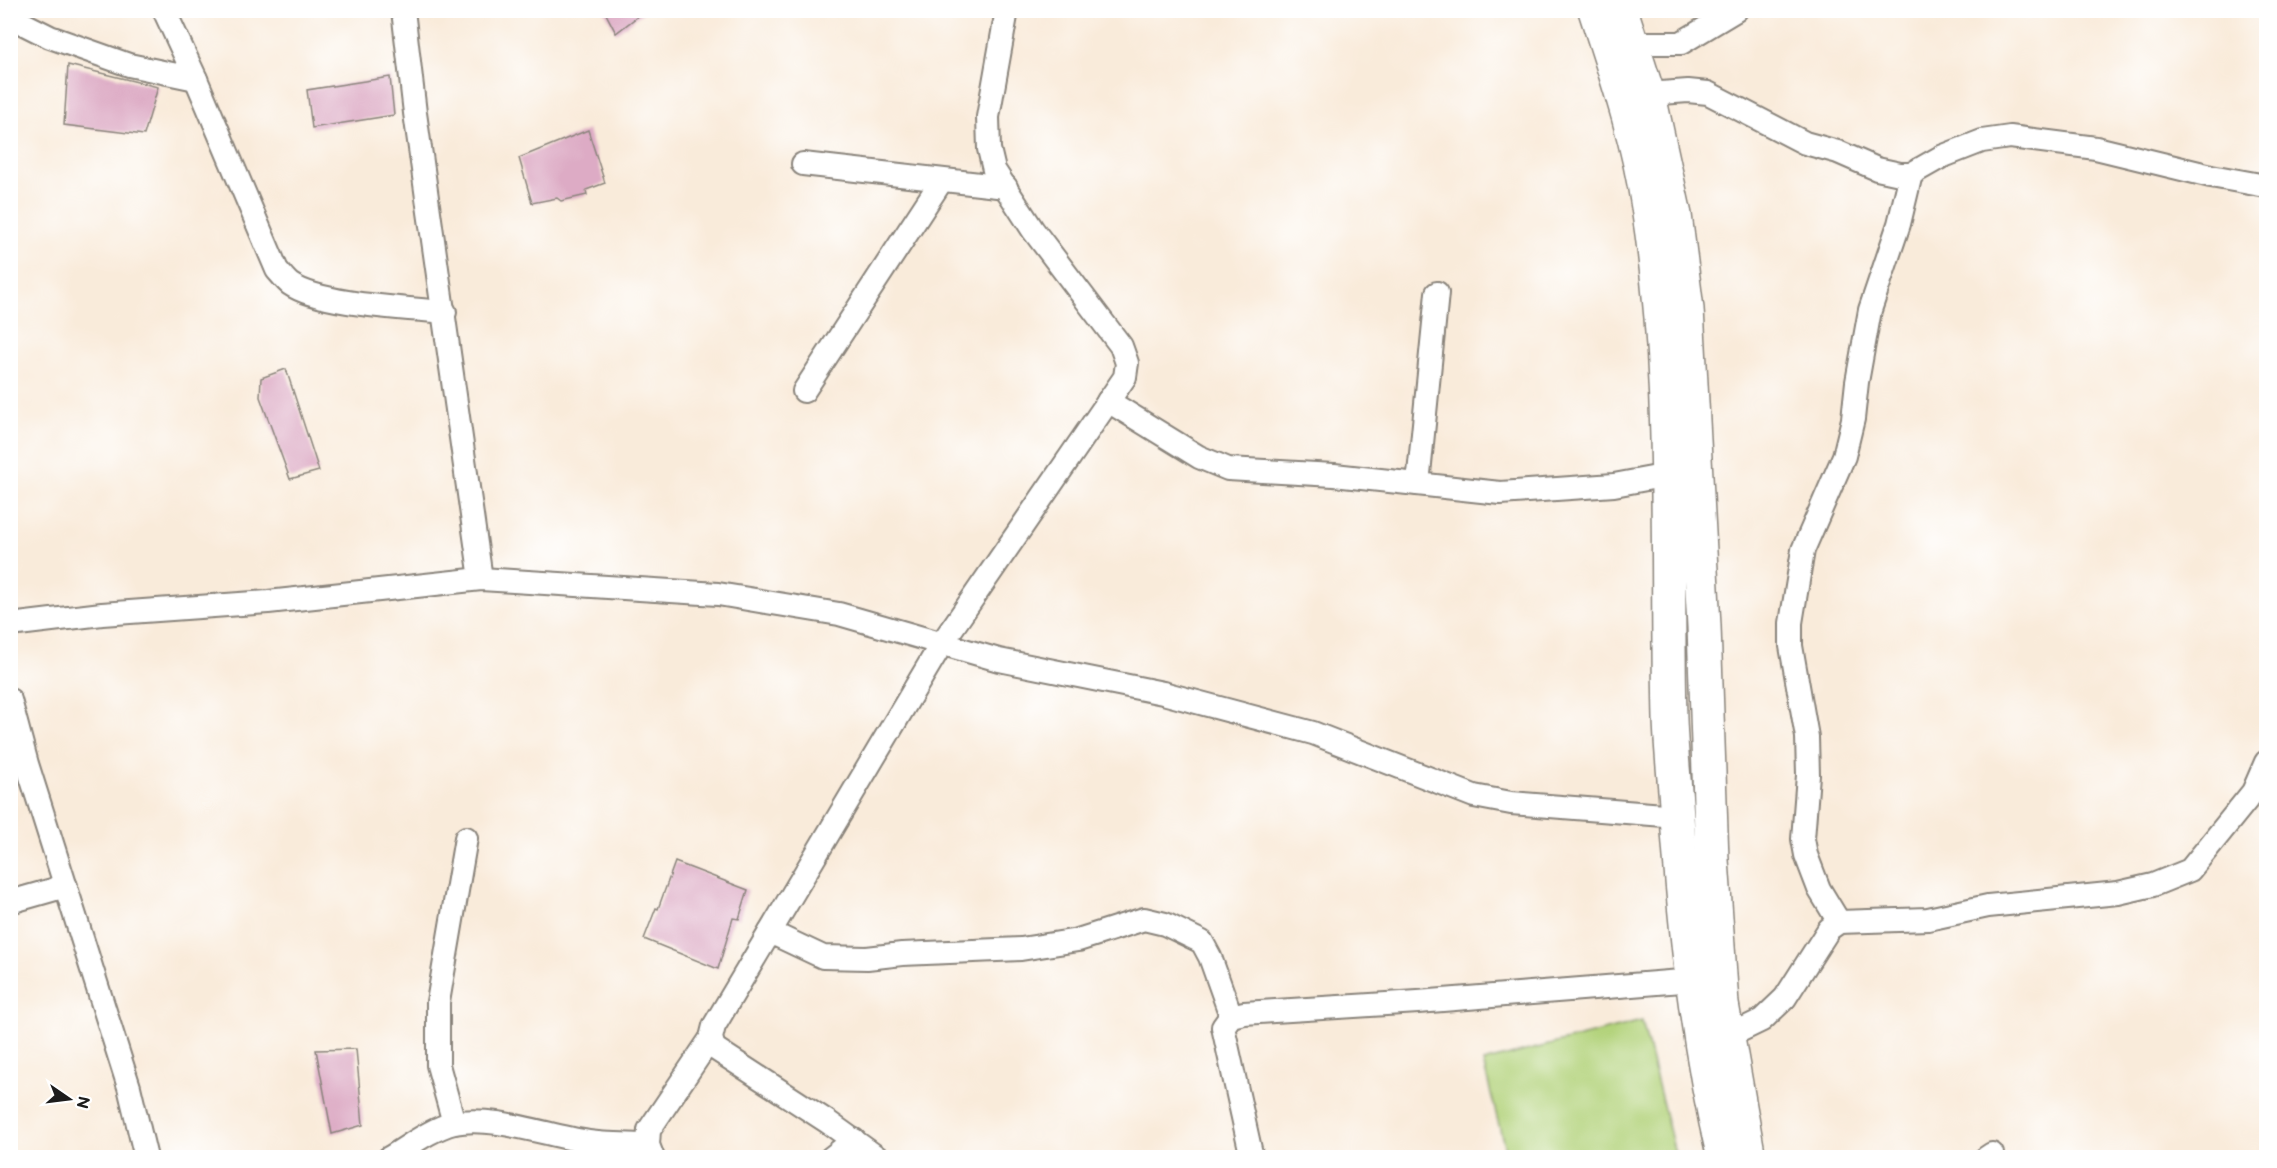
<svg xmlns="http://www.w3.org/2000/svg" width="2277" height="1168" font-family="'Balsamiq Sans',sans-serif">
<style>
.green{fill:#b3d37b;stroke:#68784c;stroke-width:1.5}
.building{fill:#ddabc5}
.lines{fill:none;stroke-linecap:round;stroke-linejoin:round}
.street-casing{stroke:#8a847b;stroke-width:26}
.primary-casing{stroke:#8a847b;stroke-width:36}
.street{stroke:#fff;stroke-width:22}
.primary{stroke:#fff;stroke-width:33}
</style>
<rect width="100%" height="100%" fill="#fff"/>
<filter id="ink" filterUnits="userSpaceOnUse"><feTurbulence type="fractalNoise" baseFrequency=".0167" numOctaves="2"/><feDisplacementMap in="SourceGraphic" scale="12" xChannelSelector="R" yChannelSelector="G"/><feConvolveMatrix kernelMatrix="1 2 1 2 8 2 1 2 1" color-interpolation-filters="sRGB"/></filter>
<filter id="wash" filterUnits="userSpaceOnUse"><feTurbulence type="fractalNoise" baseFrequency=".008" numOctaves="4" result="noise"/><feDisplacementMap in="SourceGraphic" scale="24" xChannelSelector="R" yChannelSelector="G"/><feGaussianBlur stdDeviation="1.35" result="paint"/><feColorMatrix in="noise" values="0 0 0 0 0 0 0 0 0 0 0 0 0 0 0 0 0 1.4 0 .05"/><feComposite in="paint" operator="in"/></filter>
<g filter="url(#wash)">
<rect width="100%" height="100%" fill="#f9ebda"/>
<path class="green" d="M1642,1021L1676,1157H1507L1483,1062Z"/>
<g id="blocks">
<g class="building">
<path d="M604,10H646L616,33Z"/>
<path d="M68,65L158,87L144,135L64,125Z"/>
<path d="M390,77L394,115L312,128L307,90Z"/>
<path d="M588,130L605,183L586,190L587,195L561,201L557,198L532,203L519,158Z"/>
<path d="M286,369L319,471L290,479L260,397L261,378Z"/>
<path d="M675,862L748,890L739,919L733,918L718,969L644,939L656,908L658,909Z"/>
<path d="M356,1049L363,1125L332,1134L316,1050Z"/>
</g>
</g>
</g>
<g filter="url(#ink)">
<use href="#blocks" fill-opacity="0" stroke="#8a847b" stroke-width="1.5"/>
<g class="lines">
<defs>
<g id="street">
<path d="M164,10L196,79L277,270C281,274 285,280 290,284C320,305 406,308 445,312"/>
<path d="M403,10L415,113L481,579"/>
<path d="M10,17L50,37L129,65L196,79"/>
<path d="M1631,43H1681L1736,10"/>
<path d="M1648,94L1688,91L1708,93L1805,143L1838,152L1877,169L1900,174H1911L1941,157L1982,141L2010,137L2096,148L2211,176L2266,186"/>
<path d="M803,164L1006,187"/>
<path d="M804,391L942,180"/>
<path d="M1108,401L1199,457L1228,469L1334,475L1500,493L1614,485L1668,475"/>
<path d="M1418,484L1437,293"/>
<path d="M10,625L102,614L268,602L481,579L718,594L839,614L999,660L1163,693L1313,733L1474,796L1511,803L1677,816"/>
<path d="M10,700L27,764L129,1087L146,1158"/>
<path d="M10,902L66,886"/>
<path d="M1839,922L1819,889L1806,855L1803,839L1808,775L1807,737L1791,646V623L1803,550L1844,456L1853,419L1857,382L1870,310L1899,224L1911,174"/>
<path d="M770,932L823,957L867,958L902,954L1021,949L1078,940L1144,919L1165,924L1202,942L1210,957L1231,1016"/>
<path d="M1727,1037L1762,1020L1785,998L1829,929L1839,922L1928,919L1988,906L2118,893L2153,885L2190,870L2253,792L2266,762"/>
<path d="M454,1123L438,1065V1002L466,838"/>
<path d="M389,1158C409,1146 431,1129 454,1123C491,1115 547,1135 584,1141C605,1145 628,1144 648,1145"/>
<path d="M653,1158L648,1145L649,1130L711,1038"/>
<path d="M831,1158L854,1140"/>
<path d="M878,1158L828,1122L714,1048L711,1038L714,1026L942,643L1125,377L1127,363L1121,346L1033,230L994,170L989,149L988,117L1007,10"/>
<path d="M1252,1158L1223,1027L1231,1016L1244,1013L1418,1002L1694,980"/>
<path d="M1986,1158L1992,1154"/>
</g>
<g id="primary">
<path d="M1595,10C1616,75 1638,139 1648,207C1675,376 1666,548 1670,719C1671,752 1675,785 1677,817C1685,932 1697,1046 1724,1158"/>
<path d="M1621,10L1650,100L1675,215L1687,309L1704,626L1712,860L1722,1004L1749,1158"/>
</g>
</defs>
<use href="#street" class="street-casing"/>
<use href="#primary" class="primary-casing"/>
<use href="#street" class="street"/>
<use href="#primary" class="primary"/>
</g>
</g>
<rect width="2277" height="1168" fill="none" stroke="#fff" stroke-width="36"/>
<g transform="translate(69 1099) rotate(104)" stroke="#ffffff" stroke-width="4.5" paint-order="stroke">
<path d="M0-4.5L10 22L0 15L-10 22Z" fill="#1c1c1c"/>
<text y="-9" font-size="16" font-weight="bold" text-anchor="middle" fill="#1c1c1c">N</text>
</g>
</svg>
